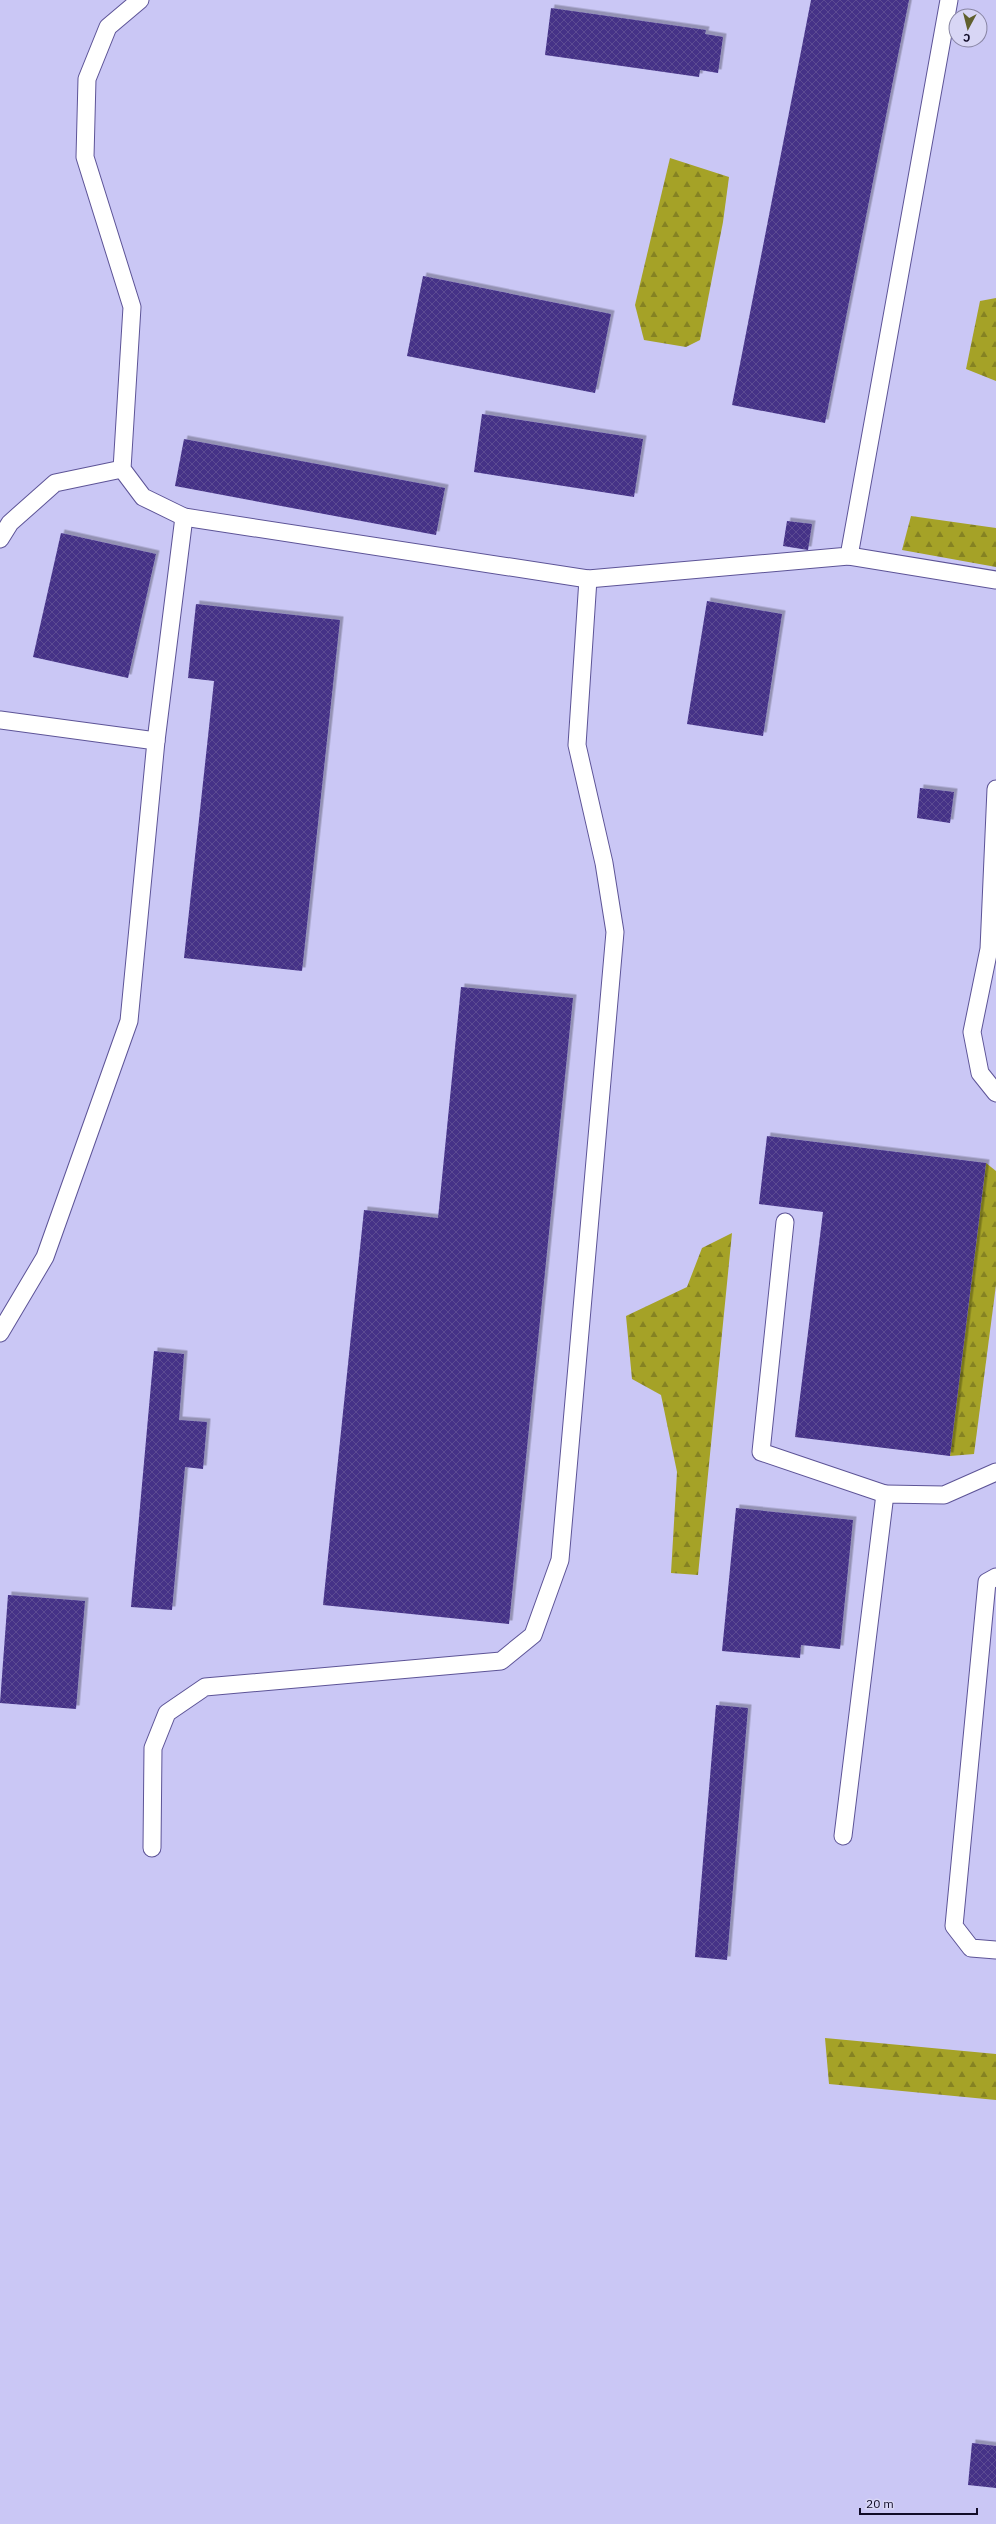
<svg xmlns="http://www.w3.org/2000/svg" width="996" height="2524" font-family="'IBM Plex Sans',sans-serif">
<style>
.forest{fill:url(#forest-firs)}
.building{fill:url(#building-cross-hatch);filter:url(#shadow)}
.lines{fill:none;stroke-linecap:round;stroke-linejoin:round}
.service-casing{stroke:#5d5497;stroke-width:19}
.service{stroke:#fff;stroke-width:17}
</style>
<defs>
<pattern id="forest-firs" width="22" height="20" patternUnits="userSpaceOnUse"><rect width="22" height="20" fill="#a5a227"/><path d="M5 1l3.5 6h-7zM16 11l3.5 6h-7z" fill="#858222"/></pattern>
<pattern id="building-cross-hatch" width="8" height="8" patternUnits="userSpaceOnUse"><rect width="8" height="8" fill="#443187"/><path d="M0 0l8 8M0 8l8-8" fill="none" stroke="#5b4c92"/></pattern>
<filter id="shadow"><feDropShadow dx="3.5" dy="-3.5" stdDeviation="0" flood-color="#0004"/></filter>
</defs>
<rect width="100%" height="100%" fill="#cac7f5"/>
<g class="forest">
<path d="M670,158L729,177L723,222L700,340L686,347L644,340L635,305Z"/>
<path d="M996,298V381L966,369L980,301Z"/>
<path d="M911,516L996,528V567L902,550Z"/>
<path d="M986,1163L996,1171V1285L974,1454L950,1456Z"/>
<path d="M732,1233L698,1575L671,1573L677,1472L661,1395L632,1379L626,1316L687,1287L702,1248Z"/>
<path d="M825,2038L996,2054V2100L829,2084Z"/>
</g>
<g class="building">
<path d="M811,0H909L825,423L732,405Z"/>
<path d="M551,8L706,30L705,34L723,37L718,73L700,70L699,77L545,55Z"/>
<path d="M423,276L611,314L595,393L407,356Z"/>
<path d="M482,414L643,439L634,497L474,472Z"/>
<path d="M184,439L445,488L436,535L175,486Z"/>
<path d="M787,521L812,524L808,550L783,546Z"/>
<path d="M61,533L156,554L128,678L33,657Z"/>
<path d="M707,601L782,614L763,736L687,724Z"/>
<path d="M196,604L340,620L302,971L184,958L214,681L188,678Z"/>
<path d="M920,788L954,792L950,823L917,818Z"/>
<path d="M461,987L573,998L509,1624L323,1605L364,1210L438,1218Z"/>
<path d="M767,1136L986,1163L950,1456L795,1437L823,1212L759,1204Z"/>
<path d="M154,1351L184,1354L179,1420L207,1422L203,1469L185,1467L172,1610L131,1607Z"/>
<path d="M736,1508L853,1520L840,1649L801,1645L800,1658L722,1651Z"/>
<path d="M8,1595L85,1601L76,1709L0,1703Z"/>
<path d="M716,1705L748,1708L727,1960L695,1957Z"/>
<path d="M972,2443L996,2446V2488L968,2485Z"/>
</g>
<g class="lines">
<defs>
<g id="service">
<path d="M140,0L108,27L87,79L85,157L132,307L122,469L143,497L184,517L588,579L849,556L949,0"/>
<path d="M0,539L10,523L55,483L122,469"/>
<path d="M849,556L996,580"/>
<path d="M0,720L156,741"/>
<path d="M996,789L989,949L972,1032L980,1073L996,1093"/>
<path d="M785,1222L761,1452L885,1494"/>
<path d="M0,1333L45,1257L129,1021L156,741L184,517"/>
<path d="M996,1577L987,1582L954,1926L971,1948L996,1950"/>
<path d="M843,1836L885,1494L944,1495L996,1472"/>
<path d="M152,1848L153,1748L167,1713L205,1687L501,1661L533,1635L560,1560L615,932L604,863L577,745L588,579"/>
</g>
</defs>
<use href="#service" class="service-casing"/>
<use href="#service" class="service"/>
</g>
<g transform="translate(968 28) rotate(187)"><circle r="19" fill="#d8d6f5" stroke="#8885a3"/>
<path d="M0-3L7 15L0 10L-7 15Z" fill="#60602d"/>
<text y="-6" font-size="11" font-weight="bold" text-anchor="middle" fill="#110c27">С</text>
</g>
<path d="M860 2508v6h117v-6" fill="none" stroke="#110c27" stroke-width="2"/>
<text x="866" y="2508" font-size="12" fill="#110c27" stroke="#d8d6f5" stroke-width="3" paint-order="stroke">20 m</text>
</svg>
